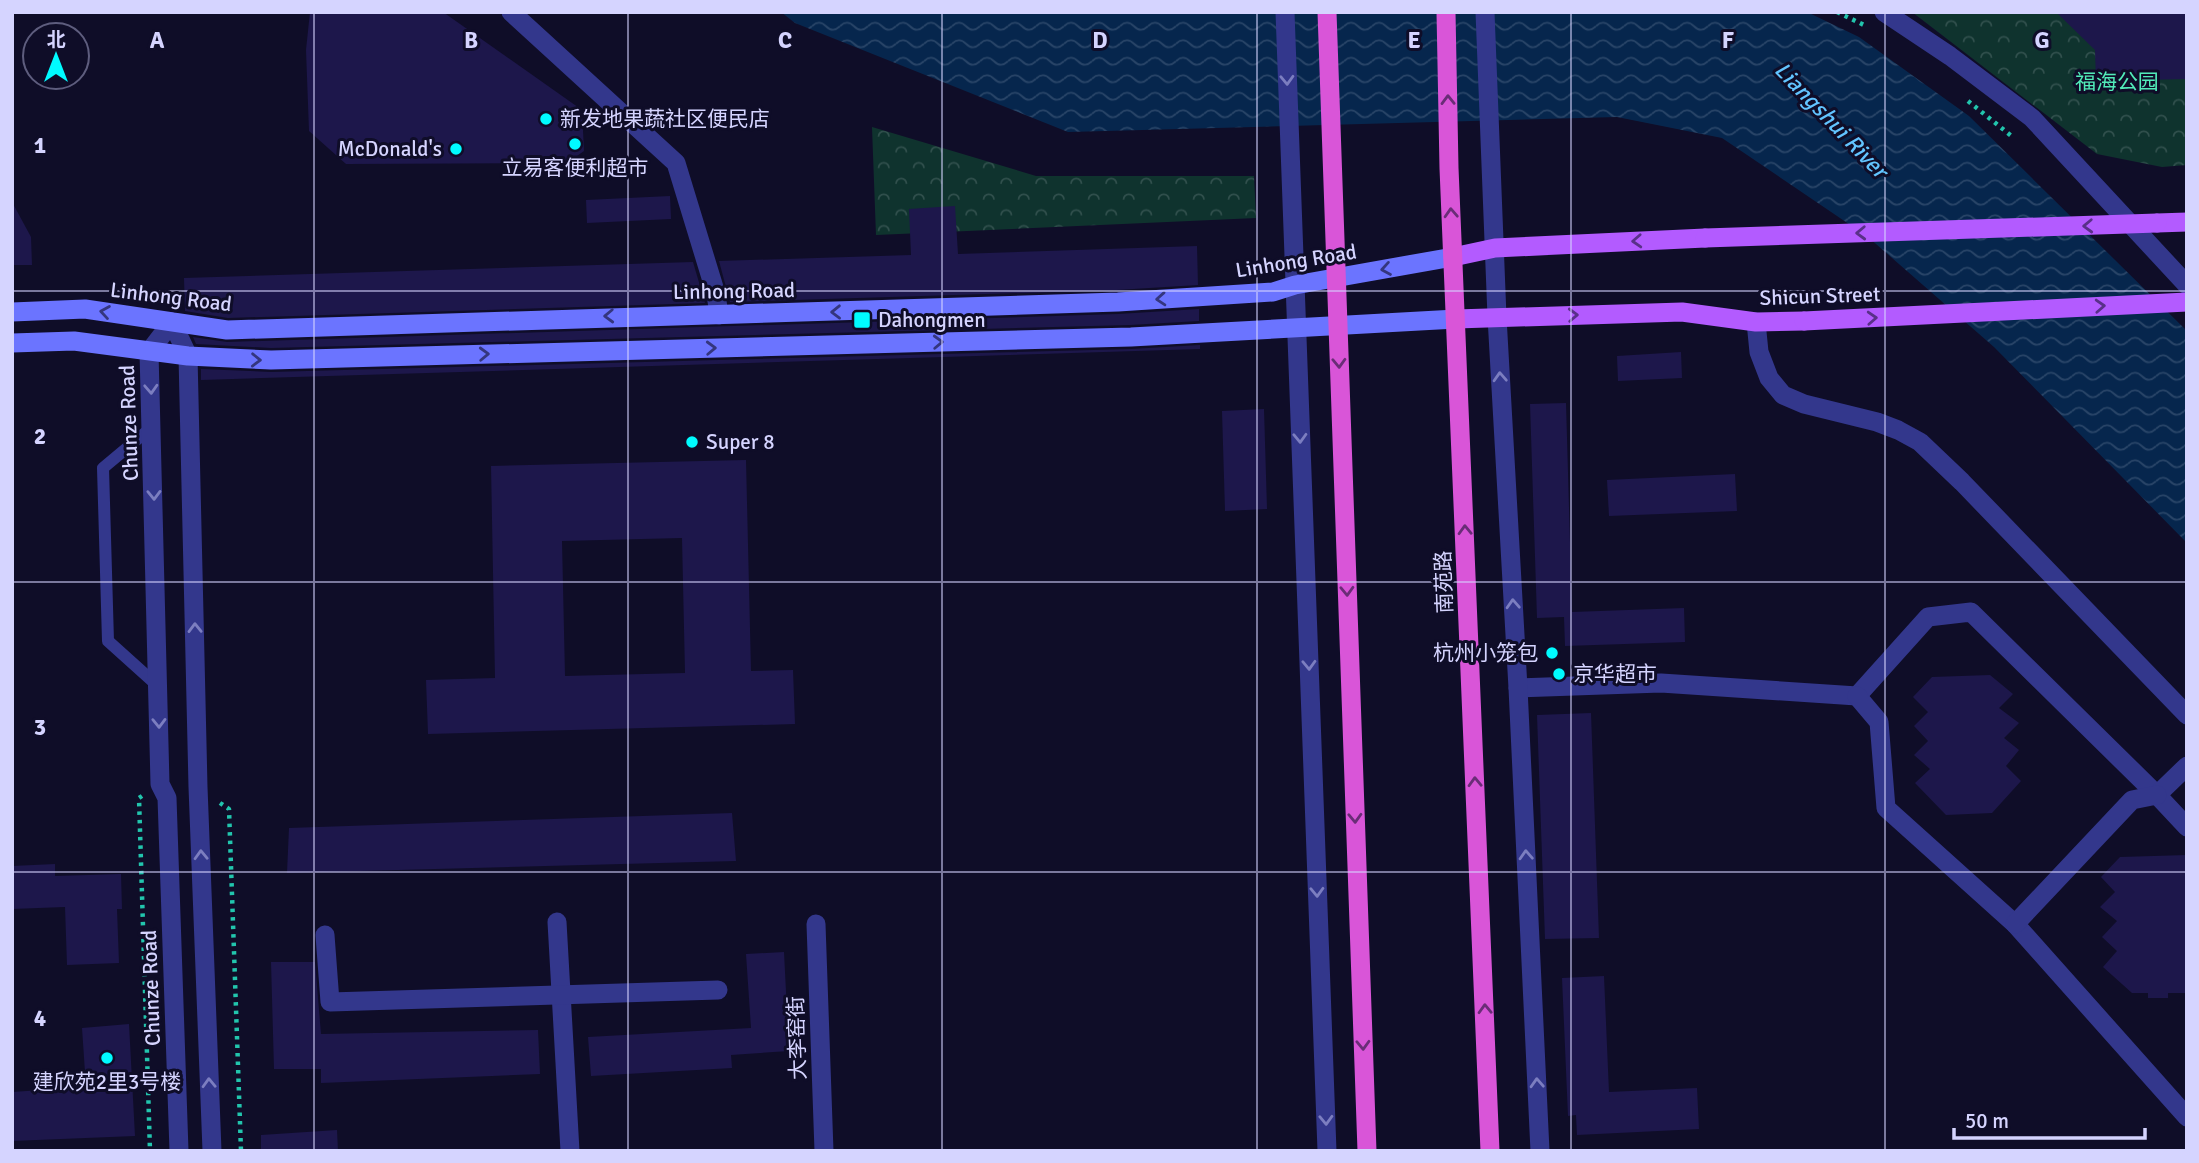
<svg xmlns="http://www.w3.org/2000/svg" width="2199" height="1163" font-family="Signika,'Noto Sans SC',sans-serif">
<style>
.park{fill:url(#park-crowns)}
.water{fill:url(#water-waves)}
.building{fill:#1d174b;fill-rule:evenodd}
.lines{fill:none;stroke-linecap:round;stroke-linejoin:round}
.path{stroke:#22c5ad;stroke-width:4.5;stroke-dasharray:3.5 5;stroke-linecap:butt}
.service{stroke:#33378c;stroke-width:12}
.minor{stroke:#33378c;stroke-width:19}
.tertiary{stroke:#33378c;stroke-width:19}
.secondary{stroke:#6b74ff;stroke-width:19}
.primary{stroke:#b35bff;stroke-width:19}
.trunk{stroke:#d955d8;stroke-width:19}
.primary-bridge{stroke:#b35bff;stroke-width:19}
.oneway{stroke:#7c7ec0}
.oneway2{stroke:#6a2d77}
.oneway3{stroke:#593089}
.oneway4{stroke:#34367e}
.grid{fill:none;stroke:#d5d4ff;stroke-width:2;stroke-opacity:0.55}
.poi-dot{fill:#00fbff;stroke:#0f0d28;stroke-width:2.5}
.labels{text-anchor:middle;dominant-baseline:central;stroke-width:6;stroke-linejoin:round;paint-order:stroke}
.park-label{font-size:21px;fill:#52ecb9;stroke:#0f0d28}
.poi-label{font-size:21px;fill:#d5d4ff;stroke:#0f0d28;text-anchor:start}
.street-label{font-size:21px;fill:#d5d4ff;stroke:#0f0d28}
.water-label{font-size:23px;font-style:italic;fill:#62c4ff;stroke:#0f0d28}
.grid-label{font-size:23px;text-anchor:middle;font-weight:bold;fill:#d5d4ff;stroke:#0f0d28;stroke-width:6;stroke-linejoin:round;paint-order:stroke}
</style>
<defs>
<pattern id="park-crowns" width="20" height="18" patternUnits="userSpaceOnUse" patternTransform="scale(1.75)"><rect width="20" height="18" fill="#0f332e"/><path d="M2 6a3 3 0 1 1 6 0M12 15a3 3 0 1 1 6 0" fill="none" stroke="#31504d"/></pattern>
<pattern id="water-waves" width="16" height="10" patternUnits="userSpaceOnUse" patternTransform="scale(1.75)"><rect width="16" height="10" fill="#06264d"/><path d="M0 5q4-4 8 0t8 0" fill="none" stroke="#294568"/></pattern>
</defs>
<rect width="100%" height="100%" fill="#0f0d28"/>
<g class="park">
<path d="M1912,12H2187V165L2162,167L2097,154Z"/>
<path d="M872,127L1036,176H1254L1256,218L876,235Z"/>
</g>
<path class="water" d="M781,12H1807L1859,37L1969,116L2187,331V543L1994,347L1868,237L1722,138L1617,117L1068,132L795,23Z"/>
<g class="building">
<path d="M310,12H443L582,110L584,151L567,163L346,164L309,131L306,50Z"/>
<path d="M2056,12H2187V79L2096,81L2095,50Z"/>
<path d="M670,196L671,219L587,223L586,200Z"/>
<path d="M12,202L31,237L32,265H12Z"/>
<path d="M955,206L958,254L1197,246L1198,285L1117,290L730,302L719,261L911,255L909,209Z"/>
<path d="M693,262L705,303L228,318L185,311L184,278Z"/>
<path d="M1199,309V321L1130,325L271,348L196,344L193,337L227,342L1118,314Z"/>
<path d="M1200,345V349L201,380V369L271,372L1131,349Z"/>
<path d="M1681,352L1682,378L1618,381L1617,356Z"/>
<path d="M1566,403L1572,612L1684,608L1685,642L1565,646L1564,617L1537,618L1530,404Z"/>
<path d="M1264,409L1267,509L1225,511L1222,411Z"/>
<path d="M746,460L751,671L793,670L795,724L428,734L426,680L495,678L491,466ZM682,538L685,673L565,676L562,541Z"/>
<path d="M1735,474L1737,511L1609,516L1607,480Z"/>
<path d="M1990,675L2013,694L1999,708L2019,723L2004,738L2019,750L2006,766L2021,781L1992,813L1946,815L1915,783L1930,769L1914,755L1928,741L1914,726L1928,712L1913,697L1932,677Z"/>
<path d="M1591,713L1599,938L1545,939L1537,715Z"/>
<path d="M732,813L736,861L287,873L289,828Z"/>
<path d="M2187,855V993H2168V998H2148V993H2132L2103,967L2117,951L2102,937L2117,921L2100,907L2115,892L2101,877L2120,857Z"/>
<path d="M55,864V876L121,874L122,909H117L119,963L67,965L65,907L12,909V866Z"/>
<path d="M784,952L789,1051L731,1055L732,1068L591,1076L588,1037L751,1028L746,954Z"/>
<path d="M271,962H315L321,1034L538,1030L540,1074L321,1083V1069H274Z"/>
<path d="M1604,976L1609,1092L1697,1088L1699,1129L1577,1135L1576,1115L1568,1116L1562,978Z"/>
<path d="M129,1024L135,1136L12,1141V1092L86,1087L82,1028Z"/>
<path d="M337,1130L338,1151H261V1135Z"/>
</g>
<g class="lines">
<g class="path">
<path d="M1837,12L1866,26"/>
<path d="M1968,101L2014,138"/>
<path d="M142,796L139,798L150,1151"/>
<path d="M220,803L229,809L241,1151"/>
</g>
<path class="service" d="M152,427L103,468L108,641L158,686"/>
<g class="minor">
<path d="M511,12L676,163L716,294L719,315"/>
<path d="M1884,12L1950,56L2032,118L2187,285"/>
<path d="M1756,322L1759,352L1769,378L1783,395L1804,404L1877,422L1898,430L1920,442L1962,482L2187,715"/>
<path d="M1518,688L1661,683L1857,696L1928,617L1971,612L2157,795"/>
<path d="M1857,696L1879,722L1886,808L2015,924L2187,1117"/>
<path d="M2187,766L2157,795L2187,827"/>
<path d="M557,922L570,1151"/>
<path d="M816,924L824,1151"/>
<path d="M2015,924L2132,800L2157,795"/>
<path d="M325,935L330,1002L718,990"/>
</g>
<g class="tertiary">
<path d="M1285,12L1327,1151"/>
<path d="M1485,12L1497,317L1518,688L1540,1151"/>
<path d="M179,1151L167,798L160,784L149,352L172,322L188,356L198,787L212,1151"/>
</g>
<g class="secondary">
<path d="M12,312L85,309L227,330L1118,302L1273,292L1295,285L1453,257"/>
<path d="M12,343L74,341L188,356L271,360L1131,337L1456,319"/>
</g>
<g class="primary">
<path d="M2157,223L2187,222"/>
<path d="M1453,257L1495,248L1705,238"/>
<path d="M1456,319L1682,312L1756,322L1804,321"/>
</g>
<g class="trunk">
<path d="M1327,12L1367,1151"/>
<path d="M1446,12L1449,168L1490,1151"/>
</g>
<g class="primary-bridge">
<path d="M1705,238L2157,223"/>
<path d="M1804,321L2187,302"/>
</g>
</g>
<defs><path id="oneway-chevron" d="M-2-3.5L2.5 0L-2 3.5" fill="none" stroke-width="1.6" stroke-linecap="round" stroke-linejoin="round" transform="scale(1.75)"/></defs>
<g class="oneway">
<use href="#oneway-chevron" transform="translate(1287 80) rotate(88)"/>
<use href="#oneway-chevron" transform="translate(1500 377) rotate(-93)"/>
<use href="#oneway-chevron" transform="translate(151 389) rotate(87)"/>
<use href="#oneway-chevron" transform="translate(1300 438) rotate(88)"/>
<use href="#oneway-chevron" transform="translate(154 495) rotate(89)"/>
<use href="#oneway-chevron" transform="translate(1513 604) rotate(-93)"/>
<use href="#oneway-chevron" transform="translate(195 628) rotate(-91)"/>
<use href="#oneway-chevron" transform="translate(1309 665) rotate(88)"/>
<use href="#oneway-chevron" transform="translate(159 723) rotate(89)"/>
<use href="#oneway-chevron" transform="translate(201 855) rotate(-92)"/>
<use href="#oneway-chevron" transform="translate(1526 855) rotate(-93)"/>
<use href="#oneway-chevron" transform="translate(1317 892) rotate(88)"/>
<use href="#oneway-chevron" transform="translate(209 1083) rotate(-92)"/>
<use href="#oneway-chevron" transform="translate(1537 1083) rotate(-93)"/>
<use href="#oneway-chevron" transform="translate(1326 1120) rotate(88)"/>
</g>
<g class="oneway2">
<use href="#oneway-chevron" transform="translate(1448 100) rotate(-91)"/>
<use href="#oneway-chevron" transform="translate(1451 213) rotate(-93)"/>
<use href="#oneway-chevron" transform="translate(1339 363) rotate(88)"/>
<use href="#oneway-chevron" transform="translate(1465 530) rotate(-92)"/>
<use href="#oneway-chevron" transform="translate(1347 591) rotate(88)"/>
<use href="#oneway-chevron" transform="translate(1475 782) rotate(-92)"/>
<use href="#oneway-chevron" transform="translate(1355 818) rotate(88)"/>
<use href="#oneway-chevron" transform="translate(1485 1009) rotate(-92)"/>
<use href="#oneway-chevron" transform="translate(1363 1045) rotate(88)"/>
</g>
<g class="oneway3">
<use href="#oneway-chevron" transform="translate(2088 226) rotate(178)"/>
<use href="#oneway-chevron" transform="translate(1861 233) rotate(178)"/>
<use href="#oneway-chevron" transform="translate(1637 241) rotate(177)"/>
<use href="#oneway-chevron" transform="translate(2100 306) rotate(-3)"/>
<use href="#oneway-chevron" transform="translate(1573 315) rotate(-2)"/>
<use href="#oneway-chevron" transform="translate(1872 318) rotate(-3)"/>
</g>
<g class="oneway4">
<use href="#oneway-chevron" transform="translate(1386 269) rotate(170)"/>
<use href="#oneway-chevron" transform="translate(1161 299) rotate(176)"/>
<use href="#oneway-chevron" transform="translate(105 312) rotate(-171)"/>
<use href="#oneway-chevron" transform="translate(836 312) rotate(179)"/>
<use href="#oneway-chevron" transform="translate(609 316) rotate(178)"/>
<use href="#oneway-chevron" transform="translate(938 342) rotate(-2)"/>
<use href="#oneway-chevron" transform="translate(711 348) rotate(-2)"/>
<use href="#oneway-chevron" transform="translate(484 354) rotate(-2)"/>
<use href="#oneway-chevron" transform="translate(256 360) rotate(1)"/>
</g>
<path class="grid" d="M314,12V1151M628,12V1151M942,12V1151M1257,12V1151M1571,12V1151M1885,12V1151M12,291H2187M12,582H2187M12,872H2187"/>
<g class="poi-dot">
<circle cx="546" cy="119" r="7"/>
<circle cx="575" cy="144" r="7"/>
<circle cx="456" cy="149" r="7"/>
<rect x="853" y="311" width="18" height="18" rx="3.5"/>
<circle cx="692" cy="442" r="7"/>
<circle cx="1552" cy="653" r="7"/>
<circle cx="1559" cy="674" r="7"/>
<circle cx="107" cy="1058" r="7"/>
</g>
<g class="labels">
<g class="park-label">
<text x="2117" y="82">福海公园</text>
</g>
<g class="poi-label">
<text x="560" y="119">新发地果蔬社区便民店</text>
<text x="442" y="149" text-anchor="end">McDonald's</text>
<text x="575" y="168" text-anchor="middle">立易客便利超市</text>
<text x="878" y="320">Dahongmen</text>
<text x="706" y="442">Super 8</text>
<text x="1538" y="653" text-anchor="end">杭州小笼包</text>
<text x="1573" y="674">京华超市</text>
<text x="107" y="1082" text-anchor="middle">建欣苑2里3号楼</text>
</g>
<g class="street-label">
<text transform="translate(1296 261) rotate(-9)">Linhong Road</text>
<text transform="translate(734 291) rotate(-1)">Linhong Road</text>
<text transform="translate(1820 296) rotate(-2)">Shicun Street</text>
<text transform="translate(171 297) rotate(7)">Linhong Road</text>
<text transform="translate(129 423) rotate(-92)">Chunze Road</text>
<text transform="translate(1444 582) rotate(-92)">南苑路</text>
<text transform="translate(151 988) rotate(-92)">Chunze Road</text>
<text transform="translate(797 1038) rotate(-92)">大李窑街</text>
</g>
<g class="water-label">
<text transform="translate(1831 120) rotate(46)">Liangshui River</text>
</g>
</g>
<g class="grid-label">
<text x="157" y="48">A</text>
<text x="471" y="48">B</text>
<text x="785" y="48">C</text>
<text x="1100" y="48">D</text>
<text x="1414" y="48">E</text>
<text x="1728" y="48">F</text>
<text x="2042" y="48">G</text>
<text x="40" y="153">1</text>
<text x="40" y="444">2</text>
<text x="40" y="735">3</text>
<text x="40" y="1026">4</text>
</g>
<rect width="2199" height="1163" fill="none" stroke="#d5d4ff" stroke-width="28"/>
<g transform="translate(56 56)"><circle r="33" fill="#0f0d28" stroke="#5e5d7e" stroke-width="2"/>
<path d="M0-5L12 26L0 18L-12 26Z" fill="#00fbff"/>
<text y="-10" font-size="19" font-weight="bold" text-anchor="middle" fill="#d5d4ff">北</text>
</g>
<path d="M1954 1128v10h191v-10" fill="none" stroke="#d5d4ff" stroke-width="3.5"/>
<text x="1965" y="1128" font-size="21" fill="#d5d4ff" stroke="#0f0d28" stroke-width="5" paint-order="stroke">50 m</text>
</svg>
